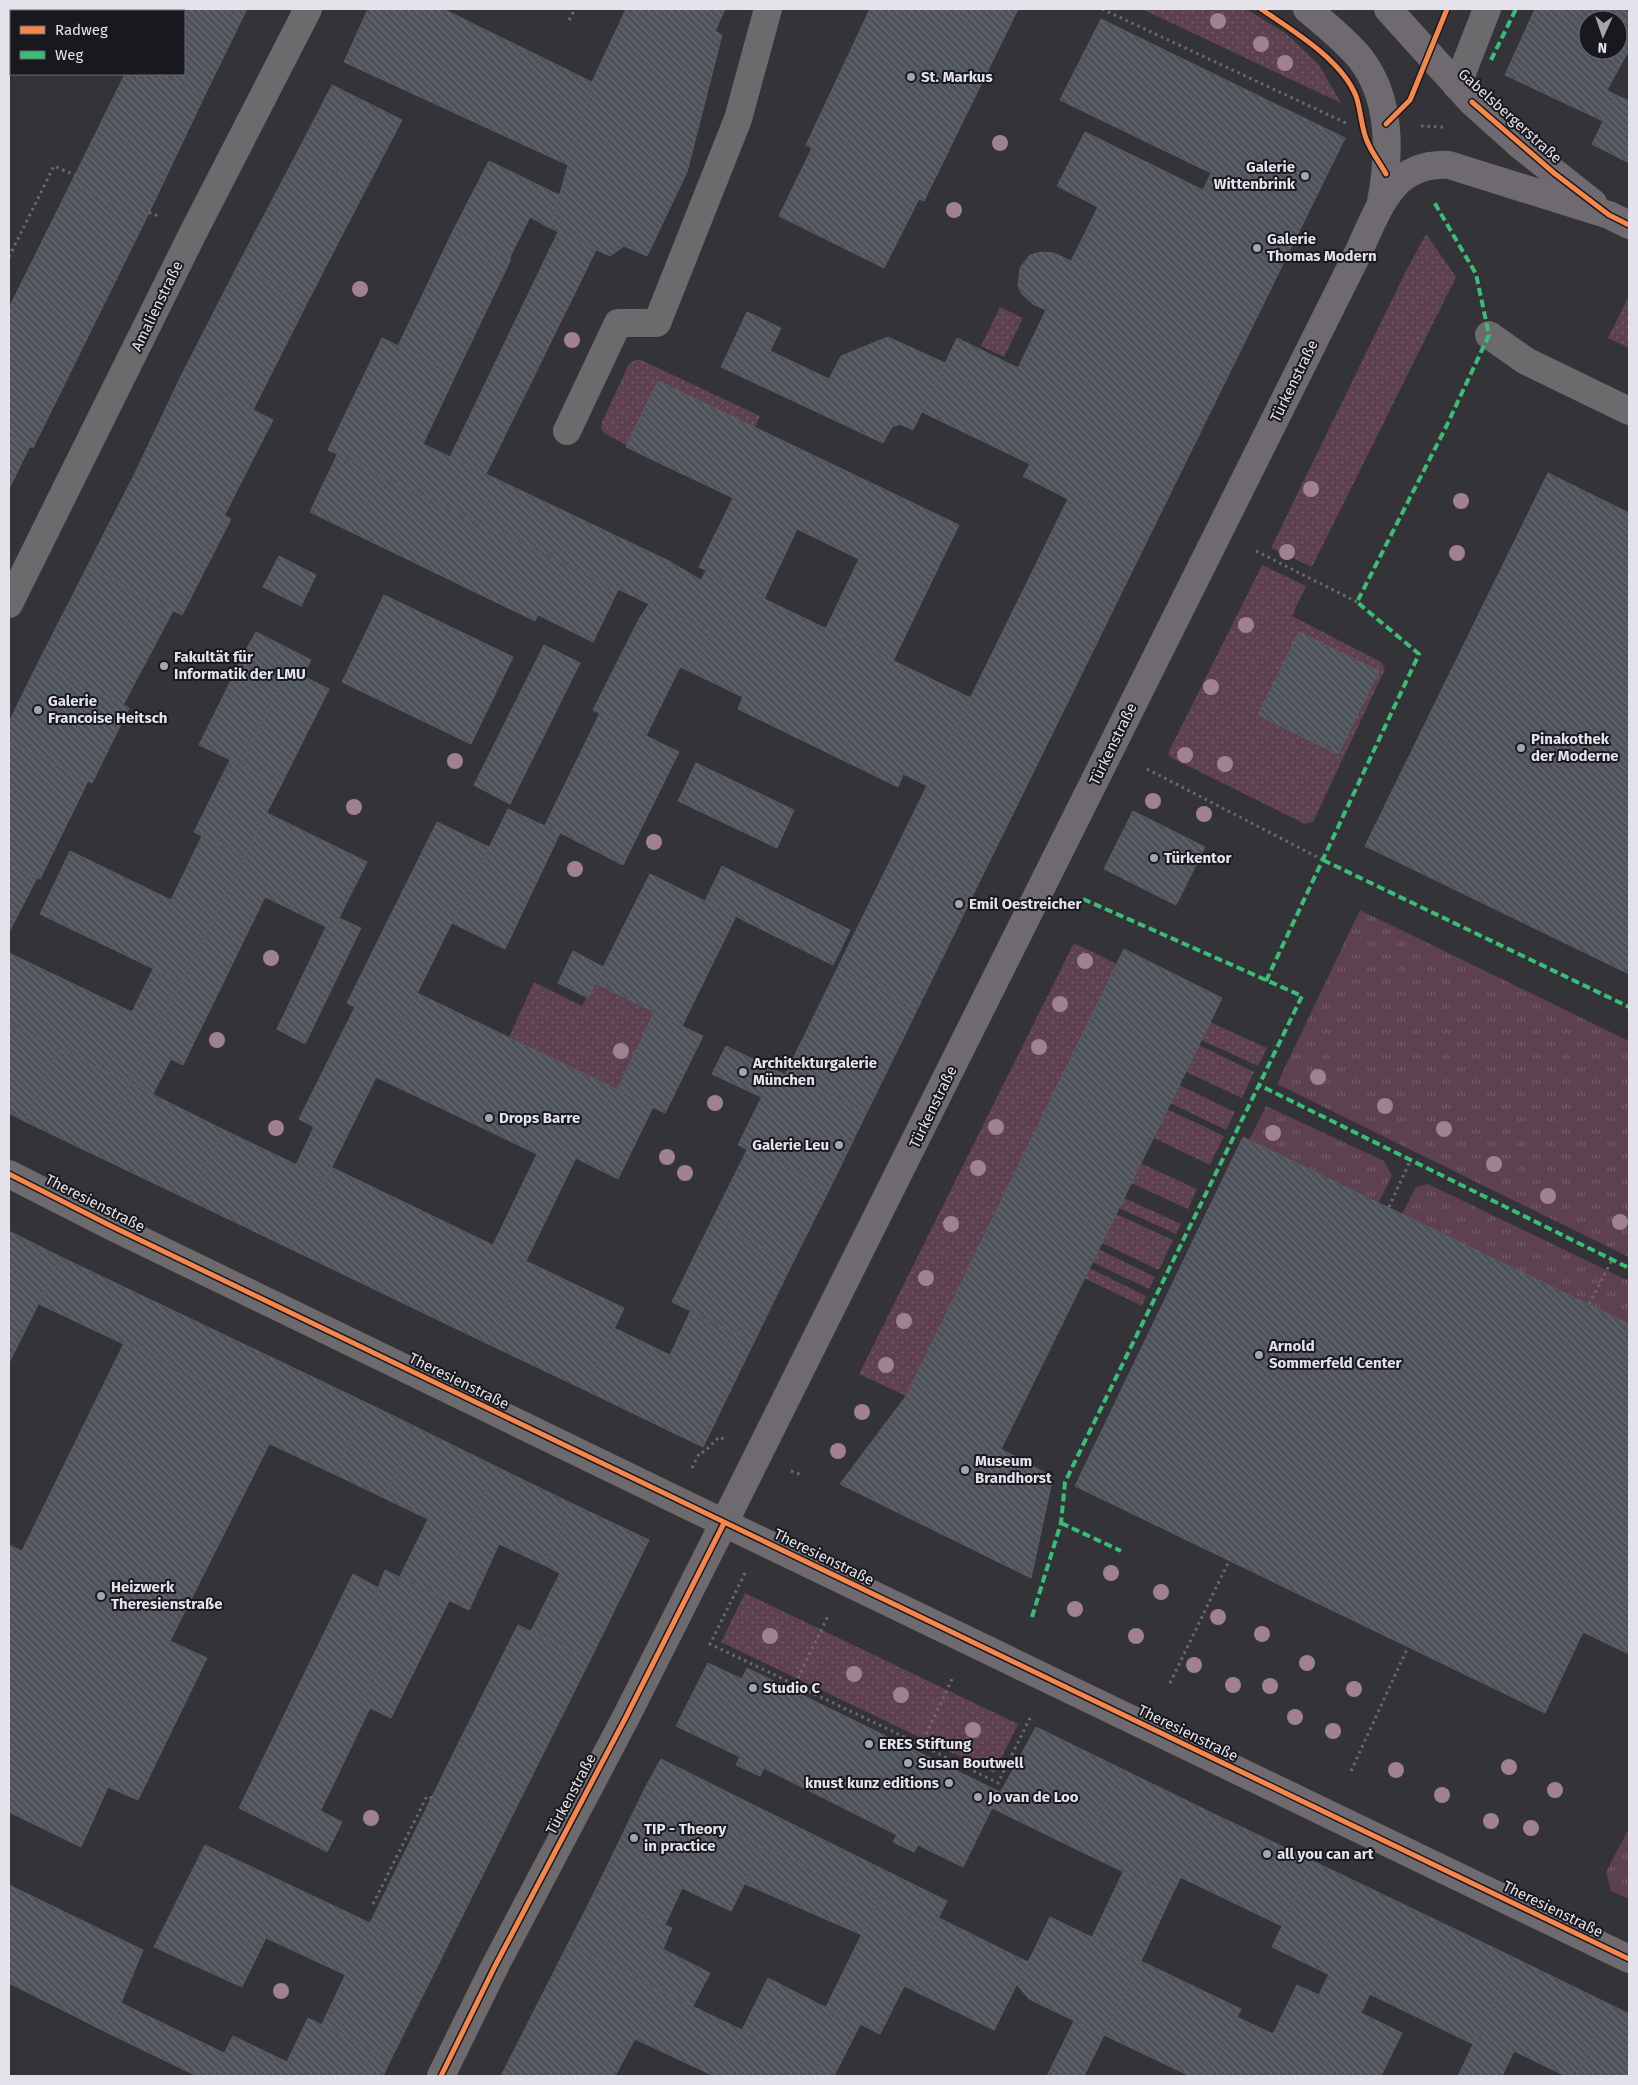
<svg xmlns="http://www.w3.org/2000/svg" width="1638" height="2085" font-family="'Fira Sans',sans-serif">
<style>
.grass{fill:url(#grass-dots)}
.park{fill:url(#park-tufts)}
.building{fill:url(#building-back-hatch);stroke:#5a5c60}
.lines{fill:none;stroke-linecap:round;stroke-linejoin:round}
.path{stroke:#6a696d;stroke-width:3;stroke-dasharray:2.5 4;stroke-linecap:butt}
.minor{stroke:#6d6a6e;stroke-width:28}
.major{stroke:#6e6a70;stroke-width:28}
.quiet{stroke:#3abd76;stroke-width:4;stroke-dasharray:8 4;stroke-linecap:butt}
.cycleway-casing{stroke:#19181e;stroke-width:8}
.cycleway{stroke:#f5874c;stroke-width:5}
.tree{fill:#9f8192}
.poi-dot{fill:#a6a5ac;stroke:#19181e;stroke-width:2}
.labels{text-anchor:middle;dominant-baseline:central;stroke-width:4;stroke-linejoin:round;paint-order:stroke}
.poi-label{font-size:15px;font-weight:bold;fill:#e4e3eb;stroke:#19181e;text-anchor:start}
.street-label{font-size:15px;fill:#e4e3eb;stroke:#19181e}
</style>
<defs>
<pattern id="grass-dots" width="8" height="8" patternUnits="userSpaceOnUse" patternTransform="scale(1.25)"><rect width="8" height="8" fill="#5d414f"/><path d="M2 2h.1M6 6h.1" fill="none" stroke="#745c68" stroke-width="1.8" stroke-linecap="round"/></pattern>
<pattern id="park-tufts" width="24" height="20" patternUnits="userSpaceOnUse" patternTransform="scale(1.25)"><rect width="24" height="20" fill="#5d414f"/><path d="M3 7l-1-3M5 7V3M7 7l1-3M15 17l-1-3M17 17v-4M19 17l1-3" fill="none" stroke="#745c68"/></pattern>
<pattern id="building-back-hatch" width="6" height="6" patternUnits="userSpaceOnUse" patternTransform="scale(1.25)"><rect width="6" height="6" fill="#4d515a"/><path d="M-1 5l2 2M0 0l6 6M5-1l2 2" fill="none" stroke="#666a72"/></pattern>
</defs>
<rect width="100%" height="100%" fill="#333338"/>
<g class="grass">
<path d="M1142,9H1246L1288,35L1319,65L1341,103Z"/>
<path d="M1426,234L1456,277L1312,567L1271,548L1405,273Z"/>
<path d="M1629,296V348L1608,338Z"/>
<path d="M1000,307L1023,318L1004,357L981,346Z"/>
<path d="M635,360H641L760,416L755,428L627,445L605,434L601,429L602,422L629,364Z"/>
<path d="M1262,565L1306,586L1292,616L1381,662L1385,669L1313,822L1305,824L1170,757L1168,753Z"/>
<path d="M1074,943L1117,964L906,1396L859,1374Z"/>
<path d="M534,982L582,1006L595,983L654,1013L617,1090L509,1037Z"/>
<path d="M1210,1022L1267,1048L1258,1066L1201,1040Z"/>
<path d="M1199,1045L1254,1072L1242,1098L1186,1072Z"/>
<path d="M1179,1085L1235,1112L1226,1130L1170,1103Z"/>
<path d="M1167,1109L1224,1136L1210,1165L1154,1138Z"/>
<path d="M1140,1163L1197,1189L1188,1209L1131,1183Z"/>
<path d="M1124,1198L1181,1224L1176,1234L1119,1208Z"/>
<path d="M1116,1214L1173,1240L1159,1270L1102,1243Z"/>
<path d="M1098,1249L1155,1277L1149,1289L1092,1262Z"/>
<path d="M1089,1268L1146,1296L1142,1306L1084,1278Z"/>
<path d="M745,1593L1018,1724L994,1773L721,1642Z"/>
</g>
<g class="park">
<path d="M1360,910L1629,1041V1257L1277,1084Z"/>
<path d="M1266,1106L1384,1161L1392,1175L1379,1202L1249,1140Z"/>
<path d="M1428,1184L1629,1281V1324L1402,1214L1416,1187Z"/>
<path d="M1628,1830H1629V1899L1611,1891L1606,1872Z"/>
</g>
<g class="building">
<path d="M157,9H221L242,19L204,97L158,74H184V11H156Z"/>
<path d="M221,9H247L242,19Z"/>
<path d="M368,9H443L592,82L568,165L344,62Z"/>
<path d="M626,9H725L715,31L722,35L687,172L647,256L624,246L610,256L550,228L592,82Z"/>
<path d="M870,9H1018L924,201L919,199L884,268L779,216L812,148L806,145Z"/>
<path d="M1535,9H1554L1588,26V50H1618V41L1629,46V50L1607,90L1616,95L1603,121L1505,75Z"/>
<path d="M1554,9H1629V46L1618,41V20H1588V26Z"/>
<path d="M1101,19L1345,138L972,897L892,857L1068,499L1023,476L1030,464L922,412L957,338L1018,368L1046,310L1033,304L1022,294L1018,286L1020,268L1030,255L1041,252L1054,253L1071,261L1098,207L1057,186L1085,132L1203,190L1211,173L1060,100Z"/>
<path d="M125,74H158L204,97L146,219L71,183Z"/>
<path d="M332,85L402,120L367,187L298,151Z"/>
<path d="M1616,95L1629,101V163L1592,144Z"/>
<path d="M298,151L367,187L308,301L238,265Z"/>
<path d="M489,161L559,195L550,228L530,217L509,259L453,231Z"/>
<path d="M71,183L146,219L33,448L9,436V308Z"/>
<path d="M453,231L511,259L456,374L398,346Z"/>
<path d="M558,232L596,250L486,474L450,457Z"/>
<path d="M238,265L308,301L253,410L182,374Z"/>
<path d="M747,312L781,328L770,351L829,379L841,356L888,337L945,363L913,430L900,424L892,427L883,443L721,367Z"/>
<path d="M382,338L456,374L423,444L669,561L649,604L328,450Z"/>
<path d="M182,374L273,420L224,516L136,471Z"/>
<path d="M658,381L959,525L893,661L826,628L859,559L797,529L764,599L699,567L733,498L626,447Z"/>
<path d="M9,436L30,446L9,489Z"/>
<path d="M337,455L618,590L593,642L538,615L535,621L310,512Z"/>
<path d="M136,471L231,519L182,615L87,567Z"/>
<path d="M1548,473L1629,513V974L1365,846Z"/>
<path d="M279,556L316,575L301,606L263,587Z"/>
<path d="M669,561L701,580L706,571L971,698L928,786L903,774L898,787L738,709L743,697L691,672L711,632L649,604Z"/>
<path d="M87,567L173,611L123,705L38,663Z"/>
<path d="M384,595L513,657L471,744L342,682Z"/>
<path d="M649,604L711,632L691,672L680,667L646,736L593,710L639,619Z"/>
<path d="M256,632L311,660L303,676L329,689L281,785L241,765L289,669L247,648Z"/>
<path d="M1299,632L1379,671L1338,754L1258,715Z"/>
<path d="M544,645L580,663L510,804L474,785Z"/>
<path d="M247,648L289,669L241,765L199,745Z"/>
<path d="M38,663L129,708L92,783L9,742V722Z"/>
<path d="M600,713L679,752L623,865L545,825Z"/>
<path d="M9,742L88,781L40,879L9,864Z"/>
<path d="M230,760L281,785L244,857L194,832Z"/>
<path d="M696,763L794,810L777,848L678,801Z"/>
<path d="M508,809L560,833L505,949L452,923Z"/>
<path d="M1133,811L1205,847L1176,905L1104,869Z"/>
<path d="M267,813L367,862L333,930L265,897L183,1065L171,1059L153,1094L130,1083Z"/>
<path d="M437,822L489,847L326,1179L296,1165L314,1127L299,1119L355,1007L347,1003Z"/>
<path d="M202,836L244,857L181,982L40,914L70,851L171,900Z"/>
<path d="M892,857L972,897L918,1008L837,969Z"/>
<path d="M9,864L37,878L9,932Z"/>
<path d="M722,866L850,930L833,965L705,901Z"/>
<path d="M650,874L736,916L682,1026L595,983Z"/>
<path d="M339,918L361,928L305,1044L277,1029L326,927L333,930Z"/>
<path d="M1124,949L1222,998L1001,1449L1053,1477L1031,1578L840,1484L906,1396Z"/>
<path d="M573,951L603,967L588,998L558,983Z"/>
<path d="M9,953L132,1012L153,969L181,982L130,1083L9,1024Z"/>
<path d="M837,969L918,1008L866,1114L785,1075Z"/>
<path d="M417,993L653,1107L618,1179L576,1158L526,1261L493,1245L537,1154L376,1077Z"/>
<path d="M654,1013L703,1036L665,1113L617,1090Z"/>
<path d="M9,1024L59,1049L24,1121L9,1113Z"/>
<path d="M726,1046L775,1070L761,1097L712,1074Z"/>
<path d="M59,1049L130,1083L95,1155L24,1121Z"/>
<path d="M775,1070L866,1114L829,1190L738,1145Z"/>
<path d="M130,1083L224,1130L189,1200L95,1155Z"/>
<path d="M224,1130L326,1179L291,1249L189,1200Z"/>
<path d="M1243,1137L1629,1324V1654L1583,1632L1545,1713L1075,1486Z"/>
<path d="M747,1150L829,1190L793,1262L711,1222Z"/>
<path d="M331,1167L526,1261L486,1343L291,1249Z"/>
<path d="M711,1222L793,1262L754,1342L672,1302Z"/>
<path d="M9,1231L61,1257L29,1323L9,1313Z"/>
<path d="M61,1257L367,1403L334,1474L270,1444L282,1419L39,1304Z"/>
<path d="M526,1261L624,1308L585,1390L486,1343Z"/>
<path d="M690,1312L754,1342L703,1447L585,1390L614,1328L670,1355Z"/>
<path d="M9,1313L29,1323L9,1363Z"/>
<path d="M124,1343L282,1419L170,1641L207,1658L138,1800L108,1787L81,1847L9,1812V1545L22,1551Z"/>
<path d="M367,1403L418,1428L384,1498L334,1474Z"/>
<path d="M418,1428L497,1467L438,1595L400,1576L428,1519L384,1498Z"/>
<path d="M497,1467L573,1504L544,1565L499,1544L469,1610L438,1595Z"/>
<path d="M573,1504L649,1540L590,1660L531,1631L560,1573L544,1565Z"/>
<path d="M385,1570L449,1601L391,1718L360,1703L395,1634L372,1603Z"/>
<path d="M353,1574L377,1587L372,1603L395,1634L360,1703L370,1708L306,1841L239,1808Z"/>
<path d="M518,1625L590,1660L527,1786L455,1750Z"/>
<path d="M708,1663L742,1679L747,1668L1000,1792L963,1867L918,1845L914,1852L893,1842L897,1835L764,1768L760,1776L736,1765L740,1757L676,1726Z"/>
<path d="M1036,1727L1122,1769L1082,1852L992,1808Z"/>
<path d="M455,1750L527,1786L441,1959L370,1923Z"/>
<path d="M661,1759L947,1901L934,1927L879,1899L763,1847L645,1788Z"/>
<path d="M1122,1769L1212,1813L1172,1895L1082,1852Z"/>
<path d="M645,1788L763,1847L731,1911L682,1888L665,1925L594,1893Z"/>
<path d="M321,1811L342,1822L327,1852L306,1841Z"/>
<path d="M1212,1813L1313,1861L1282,1926L1180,1877Z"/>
<path d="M205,1845L370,1923L346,1975L266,1938L242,1987L154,1947Z"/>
<path d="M763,1847L879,1899L862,1935L745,1884Z"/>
<path d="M1313,1861L1515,1958L1473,2044L1272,1947Z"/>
<path d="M1123,1872L1172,1895L1141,1961L1092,1937Z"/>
<path d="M9,1885L143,1950L121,2003L106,2032L9,1983Z"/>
<path d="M594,1893L672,1928L663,1949L710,1973L693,2006L568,1944Z"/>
<path d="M879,1899L934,1927L880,2034L826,2007Z"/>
<path d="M1050,1917L1141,1961L1104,2035L1029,1999L1017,1985Z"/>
<path d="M939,1918L1028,1962L994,2030L904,1986Z"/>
<path d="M370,1923L441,1959L391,2059L322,2024Z"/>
<path d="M568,1944L659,1990L635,2039L615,2076H501Z"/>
<path d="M1515,1958L1611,2005L1577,2076H1566L1478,2034Z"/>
<path d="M1141,1961L1241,2009L1209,2076H1190L1104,2035Z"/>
<path d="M1329,1974L1370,1994L1361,2013L1402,2033L1381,2076H1209L1237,2017L1273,2034L1297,1985L1319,1995Z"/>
<path d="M768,1978L860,2025L834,2076L742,2030Z"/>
<path d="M659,1990L742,2030L718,2076H714L635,2039Z"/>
<path d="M121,2003L224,2053L213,2076H197L106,2032Z"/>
<path d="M1611,2005L1629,2014V2076H1577Z"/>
<path d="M308,2018L391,2059L383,2076H213L233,2036L287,2062Z"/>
<path d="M1074,2021L1104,2035L1084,2076H1047Z"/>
<path d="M742,2030L834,2076H718Z"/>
<path d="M1478,2034L1514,2051L1502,2076H1458Z"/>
</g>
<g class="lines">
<g class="path">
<path d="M1102,9L1348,124"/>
<path d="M569,20L575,9"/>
<path d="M1421,126L1443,127"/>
<path d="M149,212L160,217"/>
<path d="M9,257L54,166L75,175"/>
<path d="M1256,551L1357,602"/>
<path d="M1147,769L1323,860"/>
<path d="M1389,1207L1410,1161"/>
<path d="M1589,1304L1612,1260"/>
<path d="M692,1468L700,1452H704L719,1437L726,1440"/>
<path d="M791,1471L802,1475"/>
<path d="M745,1573L710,1644L921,1745L953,1677"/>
<path d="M1170,1683L1229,1561"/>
<path d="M795,1684L828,1616"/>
<path d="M921,1745L998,1783L1032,1714"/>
<path d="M1351,1771L1408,1647"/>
<path d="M373,1904L427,1796L432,1798"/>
</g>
<g class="minor">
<path d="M1457,86L1487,9"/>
<path d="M1489,335L1526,361L1629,411"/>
<path d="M567,431L618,323H657L738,119L768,9"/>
<path d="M9,604L193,233L308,9"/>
<path d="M9,1174L111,1226L724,1523L626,1717L495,1966L441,2076"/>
</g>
<g class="major">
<path d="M1307,9C1325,24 1345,40 1360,58C1392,99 1390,154 1381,202"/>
<path d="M1388,9L1472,102L1521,146L1593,203"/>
<path d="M1629,225L1609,215L1449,165C1392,162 1379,208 1359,251L724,1523L1629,1959"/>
</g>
<g class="quiet">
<path d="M1491,60L1516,9"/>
<path d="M1323,860L1629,1007"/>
<path d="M1083,899L1302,996L1259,1085"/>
<path d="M1266,981L1419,654L1357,602L1446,427L1489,335L1476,274L1434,202"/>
<path d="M1061,1523L1121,1551"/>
<path d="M1032,1617L1061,1523L1065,1482L1259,1085L1629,1268"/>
</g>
<defs>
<g id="cycleway">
<path d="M1261,9C1293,31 1341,59 1356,96C1361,110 1361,127 1367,141C1372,153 1380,163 1386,174"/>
<path d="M1472,102L1554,173L1609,215L1629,225"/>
<path d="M1386,124L1410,100L1447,9"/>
<path d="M9,1174L111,1226L1629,1959"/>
<path d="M441,2076L495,1966L626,1717L724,1523"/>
</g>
</defs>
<use href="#cycleway" class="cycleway-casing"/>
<use href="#cycleway" class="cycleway"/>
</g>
<g class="tree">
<circle cx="1218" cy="21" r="8"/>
<circle cx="1261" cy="44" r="8"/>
<circle cx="1285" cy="63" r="8"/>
<circle cx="1000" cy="143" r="8"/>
<circle cx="954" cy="210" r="8"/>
<circle cx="360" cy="289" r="8"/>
<circle cx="572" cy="340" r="8"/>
<circle cx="1311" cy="489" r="8"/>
<circle cx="1461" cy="501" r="8"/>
<circle cx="1287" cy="552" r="8"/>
<circle cx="1457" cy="553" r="8"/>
<circle cx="1246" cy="625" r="8"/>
<circle cx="1211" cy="687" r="8"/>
<circle cx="1185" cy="755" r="8"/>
<circle cx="455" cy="761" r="8"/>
<circle cx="1225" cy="764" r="8"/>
<circle cx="1153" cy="801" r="8"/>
<circle cx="354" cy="807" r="8"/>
<circle cx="1204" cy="814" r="8"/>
<circle cx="654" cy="842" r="8"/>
<circle cx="575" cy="869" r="8"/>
<circle cx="271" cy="958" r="8"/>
<circle cx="1085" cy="961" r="8"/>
<circle cx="1060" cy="1004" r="8"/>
<circle cx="217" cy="1040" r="8"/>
<circle cx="1039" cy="1047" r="8"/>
<circle cx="621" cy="1051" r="8"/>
<circle cx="1318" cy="1077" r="8"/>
<circle cx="715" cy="1103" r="8"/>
<circle cx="1385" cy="1106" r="8"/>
<circle cx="996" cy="1127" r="8"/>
<circle cx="276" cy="1128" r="8"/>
<circle cx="1444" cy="1129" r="8"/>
<circle cx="1273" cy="1133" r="8"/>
<circle cx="667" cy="1157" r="8"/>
<circle cx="1494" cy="1164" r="8"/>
<circle cx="978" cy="1168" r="8"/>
<circle cx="685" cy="1173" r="8"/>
<circle cx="1548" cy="1196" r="8"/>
<circle cx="1620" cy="1222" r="8"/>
<circle cx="951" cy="1224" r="8"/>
<circle cx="926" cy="1278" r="8"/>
<circle cx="904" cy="1321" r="8"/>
<circle cx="886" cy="1365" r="8"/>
<circle cx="862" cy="1412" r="8"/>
<circle cx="838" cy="1451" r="8"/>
<circle cx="1111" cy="1573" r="8"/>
<circle cx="1161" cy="1592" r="8"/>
<circle cx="1075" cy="1609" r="8"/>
<circle cx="1218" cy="1617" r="8"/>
<circle cx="1262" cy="1634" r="8"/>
<circle cx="770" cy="1636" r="8"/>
<circle cx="1136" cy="1636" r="8"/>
<circle cx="1307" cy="1663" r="8"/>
<circle cx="1194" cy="1665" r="8"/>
<circle cx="854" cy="1674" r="8"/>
<circle cx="1233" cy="1685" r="8"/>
<circle cx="1270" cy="1686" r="8"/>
<circle cx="1354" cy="1689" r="8"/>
<circle cx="901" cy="1695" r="8"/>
<circle cx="1295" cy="1717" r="8"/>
<circle cx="973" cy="1730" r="8"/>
<circle cx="1333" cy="1731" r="8"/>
<circle cx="1509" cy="1767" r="8"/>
<circle cx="1396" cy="1770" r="8"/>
<circle cx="1555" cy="1790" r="8"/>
<circle cx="1442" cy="1795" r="8"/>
<circle cx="371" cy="1818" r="8"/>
<circle cx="1491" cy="1821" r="8"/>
<circle cx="1531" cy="1828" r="8"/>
<circle cx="281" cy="1991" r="8"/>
</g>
<g class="poi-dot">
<circle cx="911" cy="77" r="5"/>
<circle cx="1305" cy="176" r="5"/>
<circle cx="1257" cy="248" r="5"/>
<circle cx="164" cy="666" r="5"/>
<circle cx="38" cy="710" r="5"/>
<circle cx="1521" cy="748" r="5"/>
<circle cx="1154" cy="858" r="5"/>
<circle cx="959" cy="904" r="5"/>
<circle cx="743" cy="1072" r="5"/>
<circle cx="489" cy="1118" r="5"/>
<circle cx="839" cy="1145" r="5"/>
<circle cx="1259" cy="1355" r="5"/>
<circle cx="965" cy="1470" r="5"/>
<circle cx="101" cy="1596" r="5"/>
<circle cx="753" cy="1688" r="5"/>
<circle cx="869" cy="1744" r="5"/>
<circle cx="908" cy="1763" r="5"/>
<circle cx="949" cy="1783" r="5"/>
<circle cx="978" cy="1797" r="5"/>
<circle cx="634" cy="1838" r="5"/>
<circle cx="1267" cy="1854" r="5"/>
</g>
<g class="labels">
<g class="poi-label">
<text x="921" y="77">St. Markus</text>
<text x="1295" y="167" text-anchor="end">Galerie<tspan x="1295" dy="17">Wittenbrink</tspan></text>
<text x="1267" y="239">Galerie<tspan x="1267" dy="17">Thomas Modern</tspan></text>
<text x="174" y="657">Fakultät für<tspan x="174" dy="17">Informatik der LMU</tspan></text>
<text x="48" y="701">Galerie<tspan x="48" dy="17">Francoise Heitsch</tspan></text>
<text x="1531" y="739">Pinakothek<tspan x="1531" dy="17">der Moderne</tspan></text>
<text x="1164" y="858">Türkentor</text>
<text x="969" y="904">Emil Oestreicher</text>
<text x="753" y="1063">Architekturgalerie<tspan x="753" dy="17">München</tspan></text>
<text x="499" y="1118">Drops Barre</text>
<text x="829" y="1145" text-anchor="end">Galerie Leu</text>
<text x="1269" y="1346">Arnold<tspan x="1269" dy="17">Sommerfeld Center</tspan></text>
<text x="975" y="1461">Museum<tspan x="975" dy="17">Brandhorst</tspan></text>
<text x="111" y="1587">Heizwerk<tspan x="111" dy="17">Theresienstraße</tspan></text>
<text x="763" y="1688">Studio C</text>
<text x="879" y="1744">ERES Stiftung</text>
<text x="918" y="1763">Susan Boutwell</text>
<text x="939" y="1783" text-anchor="end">knust kunz editions</text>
<text x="988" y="1797">Jo van de Loo</text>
<text x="644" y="1829">TIP - Theory<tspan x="644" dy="17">in practice</tspan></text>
<text x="1277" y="1854">all you can art</text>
</g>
<g class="street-label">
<text transform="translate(1510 116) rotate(42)">Gabelsbergerstraße</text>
<text transform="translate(157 306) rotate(-64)">Amalienstraße</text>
<text transform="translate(1294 381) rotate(-64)">Türkenstraße</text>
<text transform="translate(1113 744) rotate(-64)">Türkenstraße</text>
<text transform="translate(933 1107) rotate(-64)">Türkenstraße</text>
<text transform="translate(95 1203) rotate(27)">Theresienstraße</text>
<text transform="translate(459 1381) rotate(26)">Theresienstraße</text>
<text transform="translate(824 1557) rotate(26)">Theresienstraße</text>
<text transform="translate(1188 1733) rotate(26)">Theresienstraße</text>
<text transform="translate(571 1794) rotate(-62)">Türkenstraße</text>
<text transform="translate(1553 1909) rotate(26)">Theresienstraße</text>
</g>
</g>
<rect width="1638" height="2085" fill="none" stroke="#e4e3eb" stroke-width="20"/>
<rect x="10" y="10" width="175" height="65" fill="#19181e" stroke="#6a6970"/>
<rect x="20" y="26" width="25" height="8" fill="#f5874c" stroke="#6a6970"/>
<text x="55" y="35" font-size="15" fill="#e4e3eb">Radweg</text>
<rect x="20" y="51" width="25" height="8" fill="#3abd76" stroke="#6a6970"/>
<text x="55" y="60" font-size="15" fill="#e4e3eb">Weg</text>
<g transform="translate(1603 35) rotate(183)"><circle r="24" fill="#19181e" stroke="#6a6970"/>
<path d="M0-4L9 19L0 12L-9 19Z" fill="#a6a5ac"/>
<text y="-8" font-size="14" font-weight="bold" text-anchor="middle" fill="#e4e3eb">N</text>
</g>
</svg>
